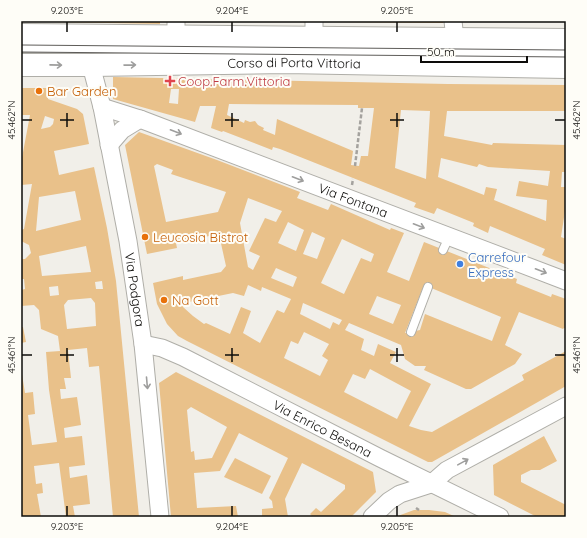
<svg xmlns="http://www.w3.org/2000/svg" width="587" height="538" font-family="Quicksand,sans-serif">
<style>
.building{fill:#e9c18a;fill-rule:evenodd}
.lines{fill:none;stroke-linecap:round;stroke-linejoin:round}
.lane-casing{stroke:#afaea8;stroke-width:10}
.street-casing{stroke:#afaea8;stroke-width:19}
.secondary-casing{stroke:#afaea8;stroke-width:24}
.path{stroke:#a4a29e;stroke-width:2.5;stroke-dasharray:4 2;stroke-linecap:butt}
.lane{stroke:#fff;stroke-width:8}
.street{stroke:#fff;stroke-width:17}
.secondary{stroke:#fff;stroke-width:22}
.tram{stroke:#5e5c59;stroke-width:1}
.oneway{stroke:#9e9e9d}
.ticks{fill:none;stroke:#0d0c0a;stroke-width:1.5}
.health-dot{fill:#e0444e;stroke:#fefdf7;stroke-width:1.5}
.food-dot{fill:#e8710a;stroke:#fefdf7;stroke-width:1.5}
.shop-dot{fill:#3f7fe0;stroke:#fefdf7;stroke-width:1.5}
.labels{text-anchor:middle;dominant-baseline:central;stroke-width:4;stroke-linejoin:round;paint-order:stroke}
.street-label{font-size:13px;fill:#0d0c0a;stroke:#fefdf7}
.health-label{font-size:13px;fill:#be3a42;stroke:#fefdf7;text-anchor:start}
.food-label{font-size:13px;fill:#c56008;stroke:#fefdf7;text-anchor:start}
.shop-label{font-size:13px;fill:#366cbe;stroke:#fefdf7;text-anchor:start}
.neatline{fill:none;stroke:#0d0c0a;stroke-width:1.5}
.ticks-label{font-size:10px;text-anchor:middle;fill:#0d0c0a}
</style>
<rect width="100%" height="100%" fill="#f1efe9"/>
<g class="building">
<path d="M54,21H160V24L54,22Z"/>
<path d="M332,21H443V23L332,22Z"/>
<path d="M113,77L448,84L566,85V111H447L444,136L492,145L493,143L566,145V172H562L561,187H566V212L565,211L561,237L566,239V265L542,255L545,249L490,226L488,233L473,226L474,223L437,208L434,214L414,207L416,203L280,149L273,147L272,150L223,131L222,132L211,128L216,106H200L195,122L113,99ZM171,89H179L178,104L169,103ZM229,104L358,105V108H374L368,156H361L359,166L351,165L353,151L277,119L275,135L263,130L264,128L258,125L255,121L250,122L245,120L244,123L227,115ZM401,110L430,111L426,179L395,168ZM441,158L477,167L479,164L488,167L550,171L548,186L519,181L516,196L547,200L546,221L494,200L497,189L486,187L484,195L438,177Z"/>
<path d="M21,88H48V99L77,109L83,114L89,144L54,151L59,175L94,167L107,228L116,281L139,517H113L99,366L89,367L87,348L68,350L71,378H64L66,389H60L61,399L77,397L81,425L64,428L65,438L82,436L85,465L69,467L70,478L87,475L90,504L73,506L75,517H66L59,463L34,466L36,484L42,483L43,493L37,494L41,517H21V368L25,393L33,392L35,414L28,415L32,445L57,442L49,390L46,352L60,351L58,336L41,329L39,310L34,305L21,306V290L25,289L24,279H21V259H25L31,253L29,245L21,241V230L24,229L32,184L21,185V163L30,115H21ZM45,116L54,119L53,124L50,127L41,129ZM75,191L81,220L36,231L39,197ZM86,246L91,272L42,276L39,256ZM102,281L103,289H96L95,282ZM58,286L59,295L50,296L49,287ZM91,298L95,303L96,326L67,329L64,305L68,300Z"/>
<path d="M139,132L217,160L300,192L297,198L328,210L331,204L390,230L391,228L404,233L387,272L409,281L424,242L517,279L516,283L551,297L552,294L566,299V328H564L563,329L519,312L505,345L522,354L515,364L471,389H466L424,370L426,366H415L405,359L401,345L349,323L345,330L364,339L361,350L374,356L378,344L396,352L390,363L431,384L409,426L421,430L432,432L524,380L522,375L566,351V386L432,462H428L187,341L178,336L167,324L157,304L153,283L183,276V280L221,272L226,266L220,239L214,235L176,243L177,248L147,254L125,145ZM157,164L173,170L171,174L226,192L218,212L166,222L154,166ZM248,198L282,211L276,222L265,218L249,251L260,256L253,270L248,267L240,223ZM288,222L304,230L296,251L278,243ZM312,232L325,238L317,259L303,254ZM342,239L374,254L371,262L361,258L344,294L321,283ZM276,268L297,277L293,287L271,278ZM248,285L261,291L262,287L291,299L284,313L277,310L260,343L243,333L251,311L241,307L230,334L206,323L204,324L193,316L183,307L184,303L233,293L244,296ZM424,285L501,317L492,341L425,314L420,330L405,333ZM377,296L401,305L393,324L369,314ZM303,303L342,320L339,325L333,322L330,329L300,314ZM304,332L329,344L322,356L328,360L320,376L284,358L291,341L298,344ZM370,369L411,391L397,419L344,392L353,374L365,379Z"/>
<path d="M21,327H23L26,342L21,343Z"/>
<path d="M176,372L373,472L376,492L351,517H313L310,514L316,508L321,512L345,489V485L302,463L285,499L288,517H262V509L273,508L272,501L269,498L288,458L239,433L220,471L194,473L197,508L236,506L238,517H171L159,383ZM191,407L227,427L212,458L195,460L194,451L191,452L187,410Z"/>
<path d="M544,436L557,461L540,470H531L521,475V482L566,505V517H537L494,495L493,465Z"/>
<path d="M235,458L271,476L262,494L224,477Z"/>
<path d="M414,510H429L445,512L456,517H395Z"/>
</g>
<g class="lines">
<defs>
<g id="lane">
<path d="M21,48L566,54"/>
<path d="M443,250L449,237"/>
<path d="M411,332L428,287"/>
</g>
<g id="street">
<path d="M176,21V37"/>
<path d="M314,21V38"/>
<path d="M453,21L455,39"/>
<path id="s1" d="M91,65L102,107L128,241L143,344L160,517"/>
<path id="s2" d="M102,107L140,119L566,281"/>
<path d="M109,145L122,130L140,119"/>
<path id="s3" d="M143,344L162,348L183,357L380,458L500,517"/>
<path d="M372,517L389,501L400,494L431,484L447,470L566,406"/>
</g>
<g id="secondary">
<path d="M21,35L566,40"/>
<path id="s4" d="M21,65H91L285,62L566,67"/>
</g>
</defs>
<use href="#lane" class="lane-casing"/>
<use href="#street" class="street-casing"/>
<use href="#secondary" class="secondary-casing"/>
<g class="path">
<path d="M355,166L362,108"/>
<path d="M352,185L353,179"/>
<path d="M416,508L419,510"/>
</g>
<use href="#lane" class="lane"/>
<use href="#street" class="street"/>
<use href="#secondary" class="secondary"/>
<g class="tram">
<path d="M21,45L566,50"/>
<path d="M21,52L566,57"/>
</g>
</g>
<defs><path id="oneway-shaft" d="M-6 0H5M1.5-3L5.5 0L1.5 3" fill="none" stroke-width="1.6" stroke-linecap="round" stroke-linejoin="round"/></defs>
<g class="oneway">
<use href="#oneway-shaft" transform="translate(56 65) rotate(1)"/>
<use href="#oneway-shaft" transform="translate(130 65) rotate(-1)"/>
<use href="#oneway-shaft" transform="translate(176 132) rotate(21)"/>
<use href="#oneway-shaft" transform="translate(298 179) rotate(21)"/>
<use href="#oneway-shaft" transform="translate(419 226) rotate(21)"/>
<use href="#oneway-shaft" transform="translate(541 271) rotate(21)"/>
<use href="#oneway-shaft" transform="translate(147 383) rotate(85)"/>
<use href="#oneway-shaft" transform="translate(463 462) rotate(-29)"/>
</g>
<path class="ticks" d="M67,22V32M232,22V32M397,22V32M67,113V127M232,113V127M397,113V127M22,120H32M60,120H74M225,120H239M390,120H404M555,120H565M67,348V362M232,348V362M397,348V362M22,355H32M60,355H74M225,355H239M390,355H404M555,355H565M67,506V516M232,506V516M397,506V516"/>
<path class="health-dot" d="M168 75h4v4h4v4h-4v4h-4v-4h-4v-4h4z"/>
<g class="food-dot">
<circle cx="39" cy="91" r="4"/>
<circle cx="145" cy="237" r="4"/>
<circle cx="164" cy="300" r="4"/>
</g>
<circle class="shop-dot" cx="460" cy="264" r="4"/>
<g class="labels">
<g class="street-label">
<text stroke="none"><textPath href="#s4" startOffset="273">Corso di Porta Vittoria</textPath></text>
<text stroke="none"><textPath href="#s2" startOffset="268">Via Fontana</textPath></text>
<text stroke="none"><textPath href="#s1" startOffset="229">Via Podgora</textPath></text>
<text stroke="none"><textPath href="#s3" startOffset="199">Via Enrico Besana</textPath></text>
</g>
<g class="health-label">
<text x="178" y="81">Coop.Farm.Vittoria</text>
</g>
<g class="food-label">
<text x="47" y="91">Bar Garden</text>
<text x="153" y="237">Leucosia Bistrot</text>
<text x="172" y="300">Na Gott</text>
</g>
<g class="shop-label">
<text x="468" y="257">Carrefour<tspan x="468" dy="15">Express</tspan></text>
</g>
</g>
<rect width="587" height="538" fill="none" stroke="#fefdf7" stroke-width="44"/>
<path d="M421 56v6h106v-6" fill="none" stroke="#0d0c0a" stroke-width="2"/>
<text x="427" y="56" font-size="12" fill="#0d0c0a" stroke="#fefdf7" stroke-width="3" paint-order="stroke">50 m</text>
<rect x="22" y="22" width="543" height="494" class="neatline"/>
<g class="ticks-label">
<text x="67" y="14">9.203°E</text>
<text x="232" y="14">9.204°E</text>
<text x="397" y="14">9.205°E</text>
<text transform="translate(11 120) rotate(-90)" y="4">45.462°N</text>
<text transform="translate(576 120) rotate(-90)" y="4">45.462°N</text>
<text transform="translate(11 355) rotate(-90)" y="4">45.461°N</text>
<text transform="translate(576 355) rotate(-90)" y="4">45.461°N</text>
<text x="67" y="530">9.203°E</text>
<text x="232" y="530">9.204°E</text>
<text x="397" y="530">9.205°E</text>
</g>
</svg>
